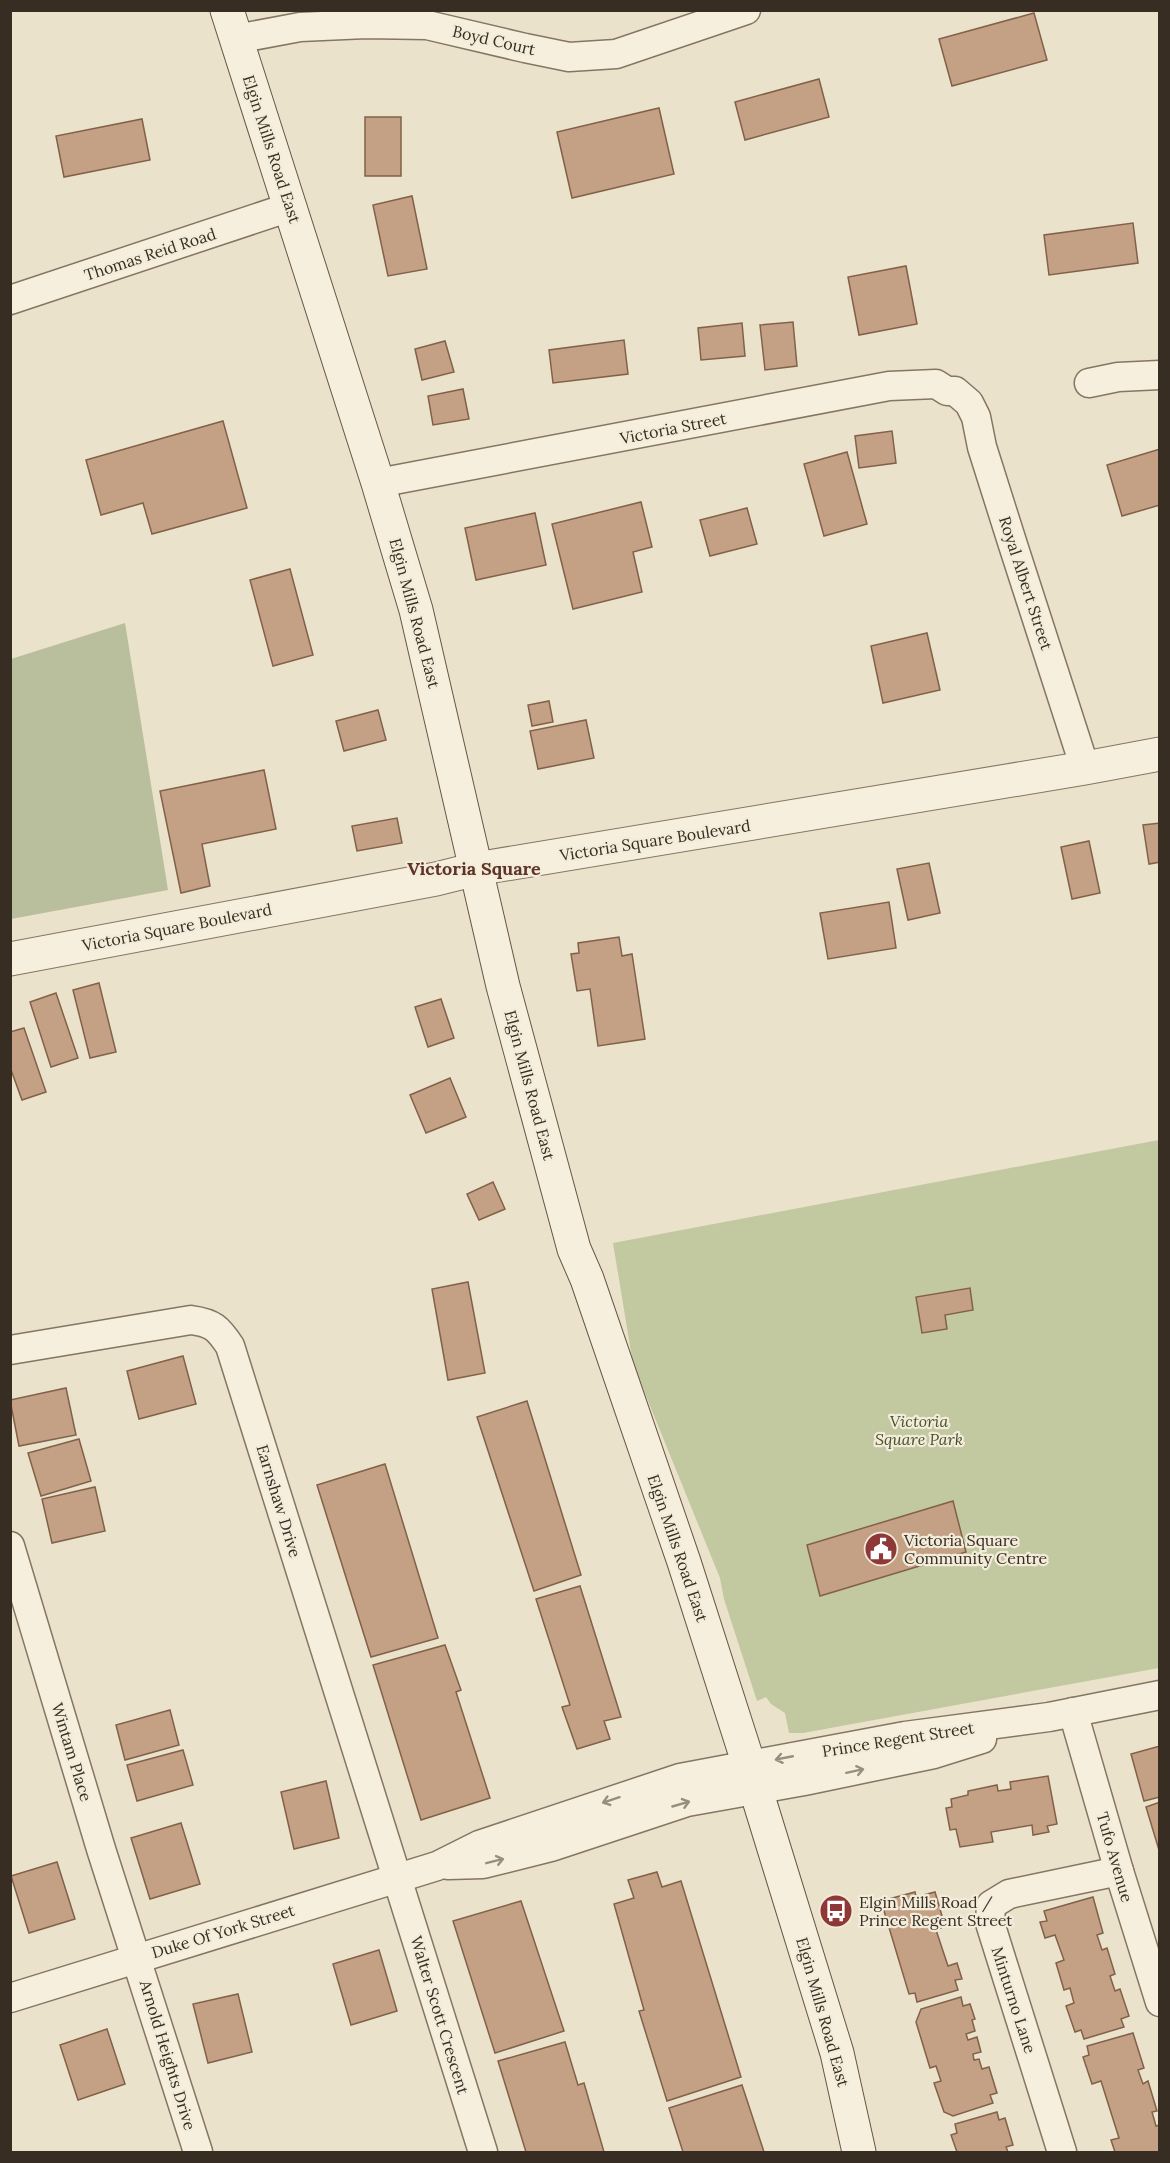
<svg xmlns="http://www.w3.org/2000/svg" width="1170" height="2163" font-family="Lora,serif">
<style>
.green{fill:#c2c8a0}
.cemetery{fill:#b9be9d}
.building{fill:#c4a085;stroke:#826149;stroke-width:1.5}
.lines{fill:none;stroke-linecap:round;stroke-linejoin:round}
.minor-casing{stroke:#867561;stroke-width:31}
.tertiary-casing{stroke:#867561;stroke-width:35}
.secondary-casing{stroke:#685644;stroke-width:35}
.minor{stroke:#f6efde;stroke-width:28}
.tertiary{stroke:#f6efde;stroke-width:33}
.secondary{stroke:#f6efde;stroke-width:33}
.oneway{stroke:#978e80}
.labels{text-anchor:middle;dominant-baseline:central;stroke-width:4.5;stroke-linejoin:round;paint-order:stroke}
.street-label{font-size:16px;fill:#382d22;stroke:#f3ecda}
.park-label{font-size:16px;font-style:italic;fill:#48522b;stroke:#f3ecda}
.poi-label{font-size:16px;fill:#382d22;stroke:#f3ecda;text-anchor:start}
.neighbourhood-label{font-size:18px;font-weight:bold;fill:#603327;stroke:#f3ecda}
</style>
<rect width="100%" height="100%" fill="#eae2cb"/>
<path class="green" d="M1159,1140V1668L803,1733H789L785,1713L771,1704L766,1697L757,1701L724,1599L720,1578L633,1364L613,1243Z"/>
<path class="cemetery" d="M125,623L168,890L11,919V659Z"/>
<g class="building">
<path d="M1034,13L1047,60L952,86L939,39Z"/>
<path d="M819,79L829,117L745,140L735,102Z"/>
<path d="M659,108L674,174L572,198L557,132Z"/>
<rect x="365" y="117" width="36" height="59"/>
<path d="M142,119L150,160L64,177L56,136Z"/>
<path d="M412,196L427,269L388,276L373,205Z"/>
<path d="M1133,223L1138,263L1049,275L1044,235Z"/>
<path d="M906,266L917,324L859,335L848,277Z"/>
<path d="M793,322L797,366L765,370L760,325Z"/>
<path d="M742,323L745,356L701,360L698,328Z"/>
<path d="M624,340L628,374L553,383L549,350Z"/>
<path d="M445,341L454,372L422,380L415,349Z"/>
<path d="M463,389L469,419L433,425L428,396Z"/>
<path d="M223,421L247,508L152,534L143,503L101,515L86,460Z"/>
<path d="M892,431L896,463L859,468L855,436Z"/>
<path d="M1160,449V505L1122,516L1107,465Z"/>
<path d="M847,452L867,524L824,536L804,464Z"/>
<path d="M641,502L652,547L633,552L642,592L573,609L552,524Z"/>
<path d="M747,508L757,544L710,556L700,520Z"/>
<path d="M535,513L546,565L476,580L465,528Z"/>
<path d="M290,569L313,655L273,666L250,580Z"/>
<path d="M927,633L940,690L883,703L871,646Z"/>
<path d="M549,701L553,722L532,726L528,705Z"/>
<path d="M378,710L386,740L344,751L336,721Z"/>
<path d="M586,720L594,758L538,769L530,731Z"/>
<path d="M264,770L276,829L202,844L210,886L181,893L160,791Z"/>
<path d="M397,818L402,843L357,851L352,826Z"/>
<path d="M1160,823V862L1149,864L1143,825Z"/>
<path d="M1089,841L1100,893L1072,899L1061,847Z"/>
<path d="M929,863L940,913L908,920L897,869Z"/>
<path d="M889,902L896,948L828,959L820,913Z"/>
<path d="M619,937L622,956L632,954L645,1039L598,1046L590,989L577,991L571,954L579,953L578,943Z"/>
<path d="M99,983L116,1052L90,1058L73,990Z"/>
<path d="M56,993L78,1058L51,1067L30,1002Z"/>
<path d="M441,999L454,1038L428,1047L415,1007Z"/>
<path d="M24,1028L46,1092L22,1100L10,1067V1032Z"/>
<path d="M450,1078L466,1117L426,1133L410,1095Z"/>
<path d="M493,1182L505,1209L479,1220L467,1194Z"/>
<path d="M468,1282L485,1373L448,1380L432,1289Z"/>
<path d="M970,1288L973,1310L945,1315L947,1329L922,1333L916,1297Z"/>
<path d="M183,1356L196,1404L139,1419L127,1371Z"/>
<path d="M66,1388L76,1435L19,1446L10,1400Z"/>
<path d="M527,1401L581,1575L534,1591L477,1417Z"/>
<path d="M79,1439L91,1481L41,1496L28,1453Z"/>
<path d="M385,1464L438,1638L371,1657L317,1485Z"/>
<path d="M95,1487L105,1531L52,1543L42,1499Z"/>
<path d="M953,1501L966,1552L820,1596L807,1545Z"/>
<path d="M580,1586L621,1717L604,1721L610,1739L577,1749L562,1707L570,1705L536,1599Z"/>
<path d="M445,1645L461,1690L456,1692L490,1798L421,1820L373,1665Z"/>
<path d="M170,1710L179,1745L125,1760L116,1725Z"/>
<path d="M1160,1746V1797L1144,1801L1131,1754Z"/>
<path d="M183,1750L193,1785L137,1801L127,1765Z"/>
<path d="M1048,1776L1057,1824L1047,1826L1049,1832L1033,1835L1032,1825L991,1832L993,1842L960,1847L956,1829L950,1830L946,1808L952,1807L951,1799L968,1795V1791L997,1785L998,1791L1011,1789L1010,1782Z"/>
<path d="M326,1781L339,1838L294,1849L281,1792Z"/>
<path d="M1160,1802V1849L1159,1850L1146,1807Z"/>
<path d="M181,1823L200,1884L150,1899L131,1838Z"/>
<path d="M57,1862L75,1919L29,1933L11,1876Z"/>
<path d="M657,1872L662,1887L681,1881L741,2077L667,2101L639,2011L644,2010L614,1904L634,1898L628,1880Z"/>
<path d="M915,1892L916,1897L935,1892L945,1926L936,1930L948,1966L957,1963L962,1979L955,1980L958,1990L917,2002L915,1993L909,1994L881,1901Z"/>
<path d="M1093,1897L1103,1933L1097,1935L1102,1950L1107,1948L1115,1974L1110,1976L1115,1991L1120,1989L1129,2016L1121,2019L1124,2027L1084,2039L1081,2030L1075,2032L1066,2006L1074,2003L1070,1988L1064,1990L1056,1963L1064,1960L1055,1935L1045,1938L1040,1922L1047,1921L1044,1911Z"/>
<path d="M521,1901L564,2031L495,2053L453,1921Z"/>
<path d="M379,1950L397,2011L351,2025L333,1964Z"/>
<path d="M238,1994L252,2052L208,2063L193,2004Z"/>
<path d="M961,1997L963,2006L970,2004L975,2019L972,2020L975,2031L966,2034L968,2040L977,2037L981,2052L973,2054L974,2060L979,2059L982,2069L989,2067L997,2093L990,2095L993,2103L953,2116L944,2112L934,2083L941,2081L936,2066L930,2068L916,2022L921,2009Z"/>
<path d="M107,2029L125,2084L78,2100L60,2045Z"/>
<path d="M1133,2033L1144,2068L1138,2070L1143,2084L1148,2081L1157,2111L1152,2112L1156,2126L1160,2125V2152H1115L1111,2140L1119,2138L1101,2081L1092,2084L1083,2057L1089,2055L1087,2046Z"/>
<path d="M565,2042L578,2085L584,2083L604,2152H526L498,2061Z"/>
<path d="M742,2085L764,2152H683L669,2108Z"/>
<path d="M997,2112L999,2120L1005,2118L1013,2145L1006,2147L1008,2152H957L951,2135L957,2133L955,2124Z"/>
</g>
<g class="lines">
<defs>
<g id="minor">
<path d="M236,39L300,27L366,24L427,25L525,48L569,57L616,54L746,10"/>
<path d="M10,300L290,207"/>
<path d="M1089,383L1118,377L1160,375"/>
<path d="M378,483L889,386L936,384L947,391H955L969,403L976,417L982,447L1013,545L1085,768"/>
<path d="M10,1350L191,1320C213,1323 218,1328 230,1346L483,2152"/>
<path d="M10,1546L101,1849L198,2152"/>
<path d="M1073,1712L1119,1871L1160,2002"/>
<path d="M448,1865L483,1864L551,1847L687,1802L804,1781L934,1754L982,1739"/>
<path d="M10,1998L437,1866L479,1845L680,1778L905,1736L1049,1717L1160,1695"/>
<path d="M1062,2152L990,1923L991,1905L1009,1894L1119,1871"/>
</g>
<path id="tertiary" d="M10,959L436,879L476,869L1085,768L1160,754"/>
<g id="secondary">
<path d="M227,10L378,483L416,610L503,986L574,1249L587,1279L684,1562L749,1765"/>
<path d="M756,1790L837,2053L859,2152"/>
</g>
</defs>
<use href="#minor" class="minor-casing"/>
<use href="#tertiary" class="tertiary-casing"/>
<use href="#secondary" class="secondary-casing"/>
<use href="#minor" class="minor"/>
<use href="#tertiary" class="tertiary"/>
<use href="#secondary" class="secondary"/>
</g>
<defs><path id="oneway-shaft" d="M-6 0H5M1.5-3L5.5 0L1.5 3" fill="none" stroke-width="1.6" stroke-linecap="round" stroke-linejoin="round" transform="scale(1.5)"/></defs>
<g class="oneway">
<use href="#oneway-shaft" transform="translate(784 1758) rotate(169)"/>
<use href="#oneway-shaft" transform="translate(855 1771) rotate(-12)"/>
<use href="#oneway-shaft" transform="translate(611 1800) rotate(162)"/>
<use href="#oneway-shaft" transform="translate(681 1804) rotate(-16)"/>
<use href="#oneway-shaft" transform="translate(495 1861) rotate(-14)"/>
</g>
<defs>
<symbol id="civic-disc" viewBox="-11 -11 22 22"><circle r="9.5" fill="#8e3837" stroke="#f3ecda"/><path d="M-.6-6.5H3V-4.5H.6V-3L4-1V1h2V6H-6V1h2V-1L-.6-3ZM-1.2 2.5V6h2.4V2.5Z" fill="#fff"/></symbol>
<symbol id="bus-disc" viewBox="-11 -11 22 22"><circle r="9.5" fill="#8e3837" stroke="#f3ecda"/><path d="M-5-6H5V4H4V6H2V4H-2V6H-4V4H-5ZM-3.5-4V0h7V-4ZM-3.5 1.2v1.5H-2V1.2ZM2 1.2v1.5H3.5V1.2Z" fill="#fff"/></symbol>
</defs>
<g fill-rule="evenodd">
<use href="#civic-disc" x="862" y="1530" width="38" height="38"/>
<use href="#bus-disc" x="817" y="1892" width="38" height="38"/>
</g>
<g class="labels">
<g class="street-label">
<text transform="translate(494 40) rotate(13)">Boyd Court</text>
<text transform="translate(272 149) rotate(72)">Elgin Mills Road East</text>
<text transform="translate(150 254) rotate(-18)">Thomas Reid Road</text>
<text transform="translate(673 428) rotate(-11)">Victoria Street</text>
<text transform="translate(1026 583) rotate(72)">Royal Albert Street</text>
<text transform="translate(415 613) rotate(75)">Elgin Mills Road East</text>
<text transform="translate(655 840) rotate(-9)">Victoria Square Boulevard</text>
<text transform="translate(177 927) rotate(-11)">Victoria Square Boulevard</text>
<text transform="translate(530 1085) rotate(75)">Elgin Mills Road East</text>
<text transform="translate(279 1501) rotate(73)">Earnshaw Drive</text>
<text transform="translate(678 1548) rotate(71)">Elgin Mills Road East</text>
<text transform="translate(898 1739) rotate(-9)">Prince Regent Street</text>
<text transform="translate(72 1752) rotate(73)">Wintam Place</text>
<text transform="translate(1115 1857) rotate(74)">Tufo Avenue</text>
<text transform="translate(223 1931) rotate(-17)">Duke Of York Street</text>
<text transform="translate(1014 2000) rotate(72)">Minturno Lane</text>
<text transform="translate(823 2012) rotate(74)">Elgin Mills Road East</text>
<text transform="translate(440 2015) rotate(73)">Walter Scott Crescent</text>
<text transform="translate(168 2055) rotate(73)">Arnold Heights Drive</text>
</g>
<g class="park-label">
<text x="919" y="1421">Victoria<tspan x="919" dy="18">Square Park</tspan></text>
</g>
<g class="poi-label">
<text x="904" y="1540">Victoria Square<tspan x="904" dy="18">Community Centre</tspan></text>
<text x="859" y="1902">Elgin Mills Road /<tspan x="859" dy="18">Prince Regent Street</tspan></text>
</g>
<g class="neighbourhood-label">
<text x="474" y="868">Victoria Square</text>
</g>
</g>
<rect width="1170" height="2163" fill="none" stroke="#382d22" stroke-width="24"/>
</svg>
